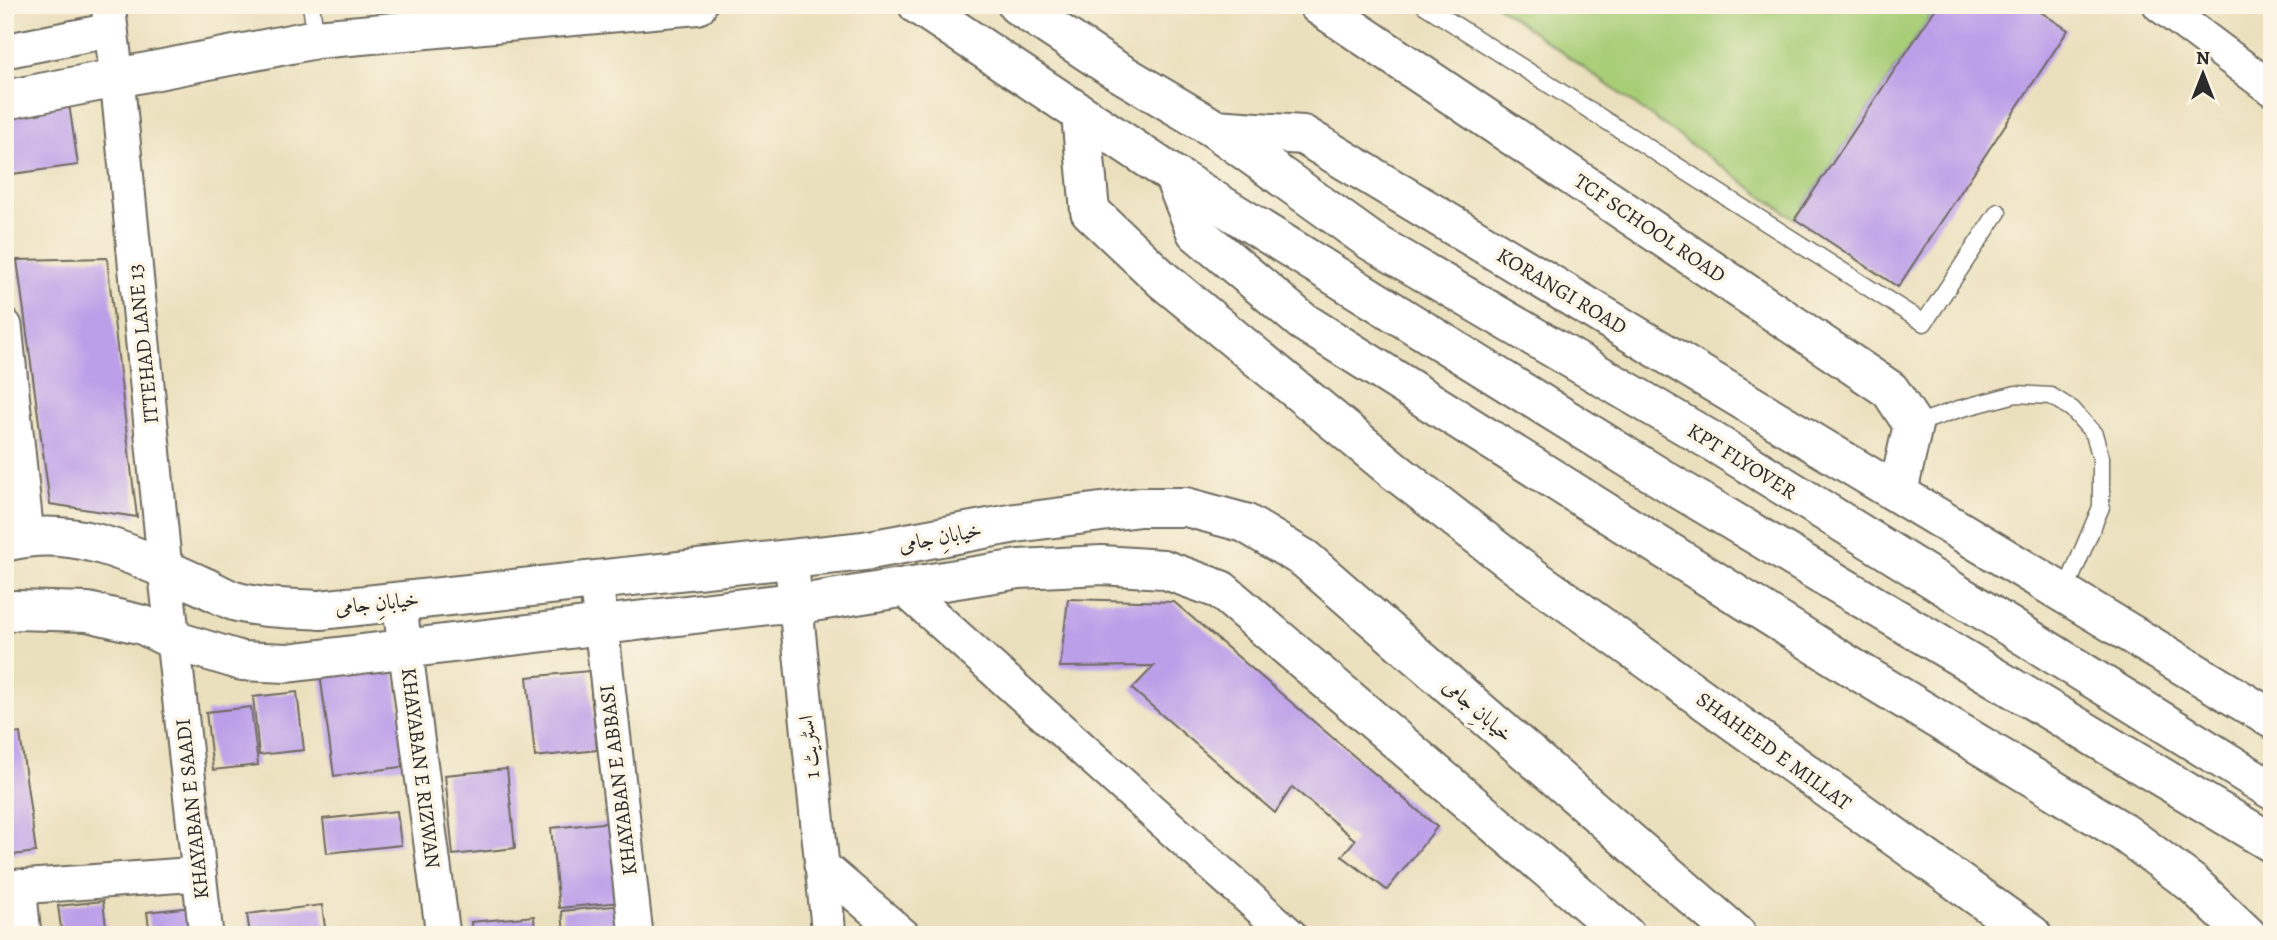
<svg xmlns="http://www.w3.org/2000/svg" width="2277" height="940" font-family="Alegreya,Amiri,serif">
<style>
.green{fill:#a9ce78;stroke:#6a7c52;stroke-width:2}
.building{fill:#bb9fe9}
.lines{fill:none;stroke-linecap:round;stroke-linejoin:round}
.service-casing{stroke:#6e6a5e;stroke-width:19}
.minor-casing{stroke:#6e6a5e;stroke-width:37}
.tertiary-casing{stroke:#6e6a5e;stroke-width:42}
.secondary-casing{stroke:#6e6a5e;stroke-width:42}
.primary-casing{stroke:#6e6a5e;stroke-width:42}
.service{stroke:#fff;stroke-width:16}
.minor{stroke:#fff;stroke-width:33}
.tertiary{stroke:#fff;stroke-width:38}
.secondary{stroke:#fff;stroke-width:38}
.primary{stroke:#fff;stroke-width:38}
.labels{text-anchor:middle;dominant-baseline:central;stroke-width:7;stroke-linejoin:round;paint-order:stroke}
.street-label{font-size:21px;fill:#2b2b2b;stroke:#fcf5e5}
</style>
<rect width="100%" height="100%" fill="#fcf5e5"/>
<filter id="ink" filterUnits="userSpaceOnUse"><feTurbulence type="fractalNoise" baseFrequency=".0143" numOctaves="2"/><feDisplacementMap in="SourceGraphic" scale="14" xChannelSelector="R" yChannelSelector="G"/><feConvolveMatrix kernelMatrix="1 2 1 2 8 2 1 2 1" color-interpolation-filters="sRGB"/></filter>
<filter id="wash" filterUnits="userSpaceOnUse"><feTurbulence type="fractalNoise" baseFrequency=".00686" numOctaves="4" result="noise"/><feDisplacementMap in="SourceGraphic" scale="28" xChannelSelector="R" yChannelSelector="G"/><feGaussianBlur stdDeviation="1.57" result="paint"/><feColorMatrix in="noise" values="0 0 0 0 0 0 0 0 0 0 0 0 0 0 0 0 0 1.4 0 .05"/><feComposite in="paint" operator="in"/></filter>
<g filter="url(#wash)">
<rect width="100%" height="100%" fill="#ebe0bd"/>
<path class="green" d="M1496,5H1938L1795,219Z"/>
<g id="blocks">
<g class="building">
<path d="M1938,5H2030L2068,30L1898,287L1795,219Z"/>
<path d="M68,97L78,165L5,175V112Z"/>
<path d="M107,258L126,427L137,517L50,504L17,260Z"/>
<path d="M1068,599L1174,602L1437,827L1387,890L1342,856L1355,840L1292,787L1275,813L1132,689L1154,666L1060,667Z"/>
<path d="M393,664L408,766L334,776L320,674Z"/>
<path d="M589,671L597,750L535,757L527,677Z"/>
<path d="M297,692L304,750L259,755L253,697Z"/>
<path d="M251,707L258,765L213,770L206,712Z"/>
<path d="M20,733L36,852L5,856V735Z"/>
<path d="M507,769L515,848L453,855L445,775Z"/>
<path d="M397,811L401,845L327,853L323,819Z"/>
<path d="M613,822L621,902L559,908L551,828Z"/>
<path d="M103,901L107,935H62L58,906Z"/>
<path d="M322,905L326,935H250L247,914Z"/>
<path d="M624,905L627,935H564L562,911Z"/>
<path d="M192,907L195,935H150L147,912Z"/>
<path d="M534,916L535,935H472L471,922Z"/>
</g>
</g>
</g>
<g filter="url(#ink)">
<use href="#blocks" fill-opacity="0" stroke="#6e6a5e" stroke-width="2"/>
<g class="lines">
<defs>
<g id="service">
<path d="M311,5L316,39"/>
<path d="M1424,5L1924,323L1998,212"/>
<path d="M1913,425L1959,409L2016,394L2051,396L2072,409L2094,434L2101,458V507L2065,592"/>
</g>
<g id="minor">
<path d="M108,5L117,78L165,569L206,935"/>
<path d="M2160,5L2272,89"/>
<path d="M5,51L111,30"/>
<path d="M5,326L27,536"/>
<path d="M791,559L829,935"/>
<path d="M596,580L636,935"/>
<path d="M903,588L1290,935"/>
<path d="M399,601L443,935"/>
<path d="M821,865L903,935"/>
<path d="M19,886L24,935"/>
<path d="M5,888L199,874"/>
</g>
<g id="tertiary">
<path d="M1318,5L1890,390L1913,425L1898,492"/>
<path d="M5,100L316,39L697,5"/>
</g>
<g id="secondary">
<path d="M5,542C76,523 137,557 200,585C212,590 223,597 234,601C261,609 292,608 320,610L864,551L1016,523L1140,507H1186L1245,523L1305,559L1737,935"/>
<path d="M5,613L15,610L88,612L143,625L173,640L242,661L287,663L777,604L794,605L1019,569L1102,565L1163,569L1221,590L1625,935"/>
</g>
<g id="primary">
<path d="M918,5L1173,175L1669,483L2272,843"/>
<path d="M1017,5L1109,66L1215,129L1371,241L1710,440L2272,790"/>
<path d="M1081,115L1090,211L1163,280L1396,472L1517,566L2032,935"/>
<path d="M1215,129L1303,135L2272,719"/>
<path d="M1173,175L1196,232L1302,321L1853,668L2123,832L2193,884L2247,935"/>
</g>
</defs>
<use href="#service" class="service-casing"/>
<use href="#minor" class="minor-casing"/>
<use href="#tertiary" class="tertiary-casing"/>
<use href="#secondary" class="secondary-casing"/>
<use href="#primary" class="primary-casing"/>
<use href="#service" class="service"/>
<use href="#minor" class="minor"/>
<use href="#tertiary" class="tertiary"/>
<use href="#secondary" class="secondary"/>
<use href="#primary" class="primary"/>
</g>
</g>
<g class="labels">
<g class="street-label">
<text transform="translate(1650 228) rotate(34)">TCF SCHOOL ROAD</text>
<text transform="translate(1562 291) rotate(31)">KORANGI ROAD</text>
<text transform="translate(143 344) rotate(-96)">ITTEHAD LANE 13</text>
<text transform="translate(1742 461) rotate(32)">KPT FLYOVER</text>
<text transform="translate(940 537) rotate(-11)">خیابانِ جامی</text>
<text transform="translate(377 603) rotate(-6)">خیابانِ جامی</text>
<text transform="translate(1478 710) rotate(41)">خیابانِ جامی</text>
<text transform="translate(809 747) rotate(-96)">اسٹریٹ 1</text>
<text transform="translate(1774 751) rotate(36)">SHAHEED E MILLAT</text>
<text transform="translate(421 768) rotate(83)">KHAYABAN E RIZWAN</text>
<text transform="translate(618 780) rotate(-97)">KHAYABAN E ABBASI</text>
<text transform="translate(192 809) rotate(-96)">KHAYABAN E SAADI</text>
</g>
</g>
<rect width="2277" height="940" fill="none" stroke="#fcf5e5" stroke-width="28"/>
<g transform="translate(2203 74)" stroke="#fcf5e5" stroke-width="5" paint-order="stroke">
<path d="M0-5L12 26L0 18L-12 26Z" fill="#2b2b2b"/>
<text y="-10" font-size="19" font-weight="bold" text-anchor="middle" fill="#2b2b2b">N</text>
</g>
</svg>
